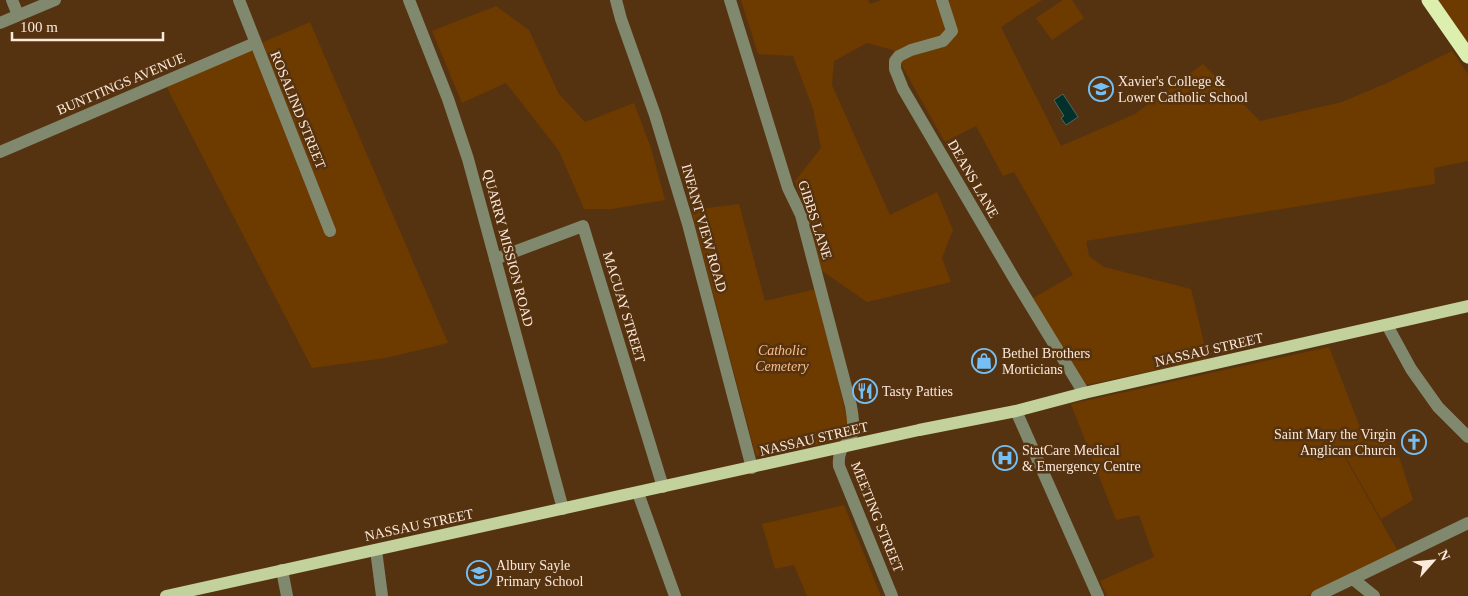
<svg xmlns="http://www.w3.org/2000/svg" width="1468" height="596" font-family="Georgia,serif">
<style>
.green{fill:#6d3a00}
.water{fill:#02312b;stroke:#4d6860}
.lines{fill:none;stroke-linecap:round;stroke-linejoin:round}
.minor{stroke:#80886d;stroke-width:12}
.major{stroke:#c3d29c;stroke-width:12}
.highway{stroke:#ddefae;stroke-width:15}
.labels{text-anchor:middle;dominant-baseline:central;stroke-width:5;stroke-linejoin:round;paint-order:stroke}
.poi-label{font-size:14px;fill:#fbe9dc;stroke:#563310;text-anchor:start}
.street-label{font-size:14px;fill:#fbe9dc;stroke:#563310}
.park-label{font-size:14px;font-style:italic;fill:#fac090;stroke:#563310}
</style>
<rect width="100%" height="100%" fill="#563310"/>
<g class="green">
<path d="M741,0H868L870,4L881,0H1042L1001,27L1061,146L1135,114L1203,64L1260,121L1342,102L1387,83L1452,51L1468,74V161L1434,168L1435,184L1086,241L1089,256L1104,267L1191,289L1208,359L1086,385L1033,298L1073,275L1014,172L1003,176L976,126L945,142L893,50L867,43L834,61L832,85L890,215L937,192L953,230L942,258L951,282L867,302L822,271L795,181L821,148L813,109L793,56L758,54Z"/>
<path d="M1063,0H1072L1084,18L1052,40L1036,18Z"/>
<path d="M1438,0H1468V46Z"/>
<path d="M496,6L529,30L559,94L585,122L634,103L651,148L665,200L612,209H584L559,151L506,83L462,103L432,31Z"/>
<path d="M310,22L448,343L386,358L312,368L165,84Z"/>
<path d="M739,204L765,301L816,289L850,431L844,440L756,456L691,210Z"/>
<path d="M1329,347L1365,440L1342,452L1399,553L1306,596H1107L1100,581L1154,557L1139,515L1116,520L1071,404Z"/>
<path d="M1390,429L1413,500L1381,519L1343,452Z"/>
<path d="M844,505L881,596H807L794,565L775,569L762,524Z"/>
</g>
<path class="water" d="M1063,94L1078,117L1066,125L1061,118L1064,116L1054,100Z"/>
<g class="lines">
<g class="minor">
<path d="M12,0L18,15"/>
<path d="M239,0L330,231"/>
<path d="M409,0L448,99L468,159L563,509"/>
<path d="M616,0L621,19L655,115L688,224L752,468"/>
<path d="M730,0L788,188L801,215L851,406C852,413 854,422 853,430C851,446 837,443 839,466L892,596"/>
<path d="M942,0L952,31L943,41L911,50L899,56L895,61V69L903,89L1015,280L1084,393"/>
<path d="M0,23L55,0"/>
<path d="M0,152L255,43"/>
<path d="M495,259L583,226L663,487"/>
<path d="M1387,325L1411,369L1438,407L1468,437"/>
<path d="M1016,411L1098,596"/>
<path d="M638,493L675,596"/>
<path d="M376,550L382,596"/>
<path d="M282,570L287,596"/>
<path d="M1353,579L1374,596"/>
<path d="M1317,596L1468,523"/>
</g>
<path class="major" d="M166,596L919,430L1016,411L1084,393L1468,306"/>
<path class="highway" d="M1429,0L1468,56"/>
</g>
<defs>
<symbol id="school-ring" viewBox="-11 -11 22 22"><circle r="9.5" fill="#563310" stroke="#74c0f6" stroke-width="1.5"/><path d="M0-5L7-2L0 1L-7-2ZM-4 1L0 2.5L4 1V4Q0 6-4 4Z" fill="#74c0f6"/></symbol>
<symbol id="shop-ring" viewBox="-11 -11 22 22"><circle r="9.5" fill="#563310" stroke="#74c0f6" stroke-width="1.5"/><path d="M-5-2.5h2.3a2.7 3.5 0 0 1 5.4 0H5L5.5 6h-11ZM-1.5-2.5h3a1.5 2.3 0 0 0-3 0Z" fill="#74c0f6"/></symbol>
<symbol id="restaurant-ring" viewBox="-11 -11 22 22"><circle r="9.5" fill="#563310" stroke="#74c0f6" stroke-width="1.5"/><path d="M-5-6h1v4h1v-4h1v4h1v-4h1v5L-1.5 .5V6h-2V.5L-5-1ZM5-6V6H3V1.5H1.5Q1.5-4 5-6Z" fill="#74c0f6"/></symbol>
<symbol id="church-ring" viewBox="-11 -11 22 22"><circle r="9.5" fill="#563310" stroke="#74c0f6" stroke-width="1.5"/><path d="M-1.2-6h2.4v3.5h3.3v2.4h-3.3V6h-2.4V-.1h-3.3v-2.4h3.3Z" fill="#74c0f6"/></symbol>
<symbol id="hospital-ring" viewBox="-11 -11 22 22"><circle r="9.5" fill="#563310" stroke="#74c0f6" stroke-width="1.5"/><path d="M-5-5h3v3.5h4V-5h3V5h-3V1.5h-4V5h-3Z" fill="#74c0f6"/></symbol>
</defs>
<g fill-rule="evenodd">
<use href="#school-ring" x="1087" y="75" width="28" height="28"/>
<use href="#shop-ring" x="970" y="347" width="28" height="28"/>
<use href="#restaurant-ring" x="851" y="377" width="28" height="28"/>
<use href="#church-ring" x="1400" y="428" width="28" height="28"/>
<use href="#hospital-ring" x="991" y="444" width="28" height="28"/>
<use href="#school-ring" x="465" y="559" width="28" height="28"/>
</g>
<g class="labels">
<g class="poi-label">
<text x="1118" y="81">Xavier's College &amp;<tspan x="1118" dy="16">Lower Catholic School</tspan></text>
<text x="1002" y="353">Bethel Brothers<tspan x="1002" dy="16">Morticians</tspan></text>
<text x="882" y="391">Tasty Patties</text>
<text x="1396" y="434" text-anchor="end">Saint Mary the Virgin<tspan x="1396" dy="16">Anglican Church</tspan></text>
<text x="1022" y="450">StatCare Medical<tspan x="1022" dy="16">&amp; Emergency Centre</tspan></text>
<text x="496" y="565">Albury Sayle<tspan x="496" dy="16">Primary School</tspan></text>
</g>
<g class="street-label">
<text transform="translate(121 84) rotate(-23)">BUNTTINGS AVENUE</text>
<text transform="translate(298 110) rotate(68)">ROSALIND STREET</text>
<text transform="translate(973 179) rotate(60)">DEANS LANE</text>
<text transform="translate(815 220) rotate(72)">GIBBS LANE</text>
<text transform="translate(704 228) rotate(74)">INFANT VIEW ROAD</text>
<text transform="translate(508 248) rotate(75)">QUARRY MISSION ROAD</text>
<text transform="translate(624 307) rotate(73)">MACUAY STREET</text>
<text transform="translate(1209 350) rotate(-13)">NASSAU STREET</text>
<text transform="translate(814 439) rotate(-13)">NASSAU STREET</text>
<text transform="translate(877 517) rotate(68)">MEETING STREET</text>
<text transform="translate(419 525) rotate(-12)">NASSAU STREET</text>
</g>
<g class="park-label">
<text x="782" y="350">Catholic<tspan x="782" dy="16">Cemetery</tspan></text>
</g>
</g>
<g transform="translate(1433 561) rotate(63)" stroke="#563310" stroke-width="4" paint-order="stroke">
<path d="M0-4L9 19L0 12L-9 19Z" fill="#fbe9dc"/>
<text y="-8" font-size="14" font-weight="bold" text-anchor="middle" fill="#fbe9dc">N</text>
</g>
<path d="M12 32v8h151v-8" fill="none" stroke="#fbe9dc" stroke-width="2.5"/>
<text x="20" y="32" font-size="15" fill="#fbe9dc" stroke="#563310" stroke-width="4" paint-order="stroke">100 m</text>
</svg>
